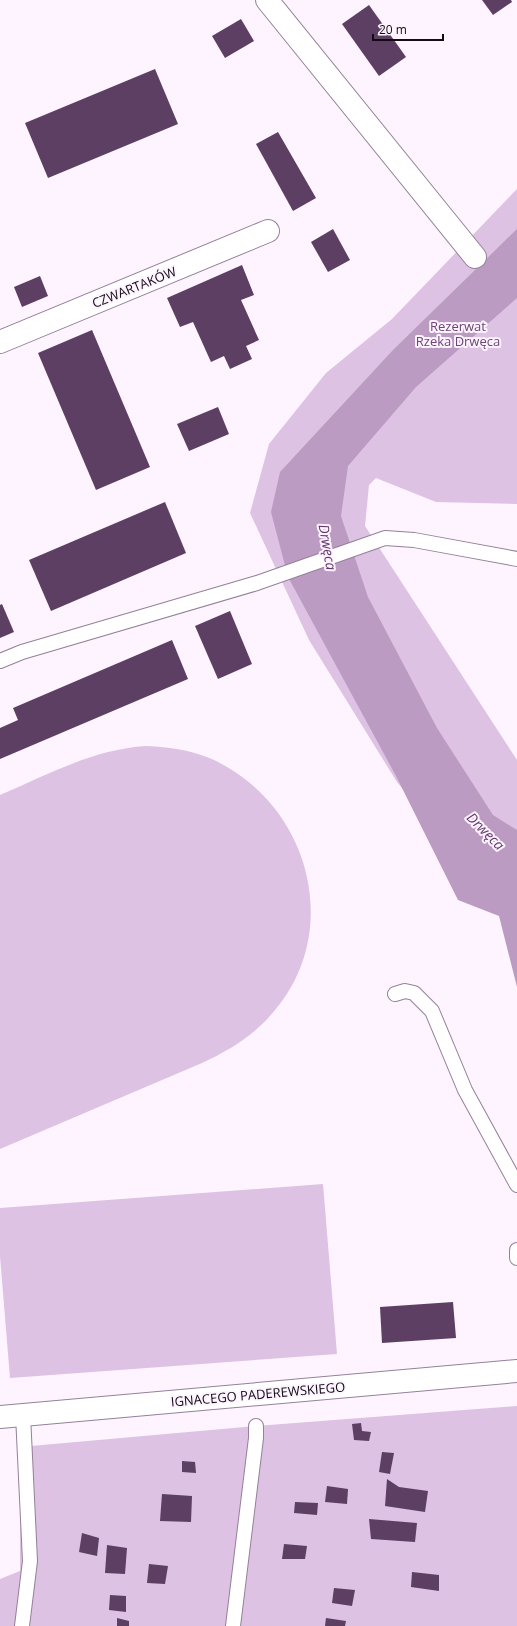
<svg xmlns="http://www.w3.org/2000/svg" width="517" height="1626" font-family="'Open Sans',sans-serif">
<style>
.green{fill:#ddc2e3}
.water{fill:#bc9bc3}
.building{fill:#5c3f63}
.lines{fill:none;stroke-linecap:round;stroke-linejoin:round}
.service-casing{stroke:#95809a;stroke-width:16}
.minor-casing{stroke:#95809a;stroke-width:24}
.service{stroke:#fff;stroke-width:14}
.minor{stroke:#fff;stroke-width:22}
.labels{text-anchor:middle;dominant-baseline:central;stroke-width:4;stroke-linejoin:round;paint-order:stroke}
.street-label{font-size:13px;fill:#120b14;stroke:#fdf4ff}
.park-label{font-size:13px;fill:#6f4479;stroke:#fdf4ff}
.water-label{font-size:14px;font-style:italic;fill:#63386d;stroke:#fdf4ff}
</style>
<rect width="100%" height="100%" fill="#fdf4ff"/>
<g class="green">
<path d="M517,189V504L436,502L376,478L369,485L365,526L517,760V902L482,883L397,782L309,640L250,513L269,444L326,373L392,319Z"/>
<path d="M146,746C174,747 203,752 227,767C312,816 340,933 275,1010C255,1035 230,1050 202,1063L0,1149V795C47,775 94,749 146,746Z"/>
<path d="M323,1184L337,1354L10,1378L0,1256V1208Z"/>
<path d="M517,1406V1626H0V1579L20,1571V1445L31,1446L256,1426Z"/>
</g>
<path class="water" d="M517,229V298L416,387L348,466L341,516L368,597L437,728L493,815L517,830V987L499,916L458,900L396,776L288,577L271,512L280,472L393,350Z"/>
<g class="building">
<path d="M482,0H511L512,2L493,15Z"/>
<path d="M369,5L406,57L379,76L342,24Z"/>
<path d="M241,19L254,41L225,58L212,36Z"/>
<path d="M155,69L178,124L48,178L25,123Z"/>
<path d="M278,132L316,198L293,211L256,144Z"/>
<path d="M333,229L350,260L328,272L311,242Z"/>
<path d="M242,265L254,295L241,300L259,340L246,346L252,359L230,369L224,356L211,362L193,322L180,327L167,298Z"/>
<path d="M40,276L48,296L22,307L14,287Z"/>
<path d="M92,330L150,467L96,490L38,353Z"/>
<path d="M218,407L229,434L189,451L177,424Z"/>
<path d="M165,502L186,553L51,611L29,560Z"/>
<path d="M2,604L14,632L0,638V605Z"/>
<path d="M230,611L252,664L218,679L195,626Z"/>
<path d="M172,640L188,679L0,759V728L18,720L13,708Z"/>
<path d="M453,1302L456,1338L382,1343L380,1307Z"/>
<path d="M361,1423L362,1431L371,1432L369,1441L354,1440L352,1424Z"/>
<path d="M382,1452L394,1453L390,1474L379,1472Z"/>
<path d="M182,1461L195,1462L196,1473L182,1472Z"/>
<path d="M387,1479L399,1487L428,1491L425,1512L385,1506Z"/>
<path d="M327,1486L348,1489L347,1504L325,1502Z"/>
<path d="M162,1494L192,1496L191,1522L160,1521Z"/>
<path d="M295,1502L318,1503L317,1515L294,1513Z"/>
<path d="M369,1519L417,1523L415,1542L371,1539Z"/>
<path d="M82,1533L99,1538L97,1556L79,1552Z"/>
<path d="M284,1544L307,1546L305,1559H282Z"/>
<path d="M107,1545L127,1548L125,1574L105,1573Z"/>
<path d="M149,1564L168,1566L165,1584L147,1583Z"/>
<path d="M412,1572L439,1575V1591L411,1587Z"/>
<path d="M334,1588L355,1590L352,1606L332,1603Z"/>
<path d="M110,1595L126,1596V1612L109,1610Z"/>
<path d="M117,1618L129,1621V1626H117Z"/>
<path d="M326,1618L346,1621L345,1626H325Z"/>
</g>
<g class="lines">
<defs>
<g id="service">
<path d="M0,661L22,652L257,583L385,538L414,540L517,559"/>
<path d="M395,994L405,991L414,993L432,1011L465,1090L517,1185"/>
<path d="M517,1250V1258"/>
<path d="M22,1626L30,1561L23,1415"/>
<path d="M233,1626L256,1438V1426"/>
</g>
<g id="minor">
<path d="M267,0L475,257"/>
<path d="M0,342L268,231"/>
<path d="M0,1417L517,1371"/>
</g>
</defs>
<use href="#service" class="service-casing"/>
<use href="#minor" class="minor-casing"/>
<use href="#service" class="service"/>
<use href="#minor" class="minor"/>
</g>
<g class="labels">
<g class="street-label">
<text transform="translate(134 287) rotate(-22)">CZWARTAKÓW</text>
<text transform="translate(258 1394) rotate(-5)">IGNACEGO PADEREWSKIEGO</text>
</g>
<g class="park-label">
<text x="458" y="326">Rezerwat<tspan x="458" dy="15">Rzeka Drwęca</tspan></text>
</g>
<g class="water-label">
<text transform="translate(328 547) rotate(80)">Drwęca</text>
<text transform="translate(486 831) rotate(45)">Drwęca</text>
</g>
</g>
<path d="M373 34v6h70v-6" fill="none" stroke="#120b14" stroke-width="2"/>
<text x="379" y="34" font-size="12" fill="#120b14" stroke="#fdf4ff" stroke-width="3" paint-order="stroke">20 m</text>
</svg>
